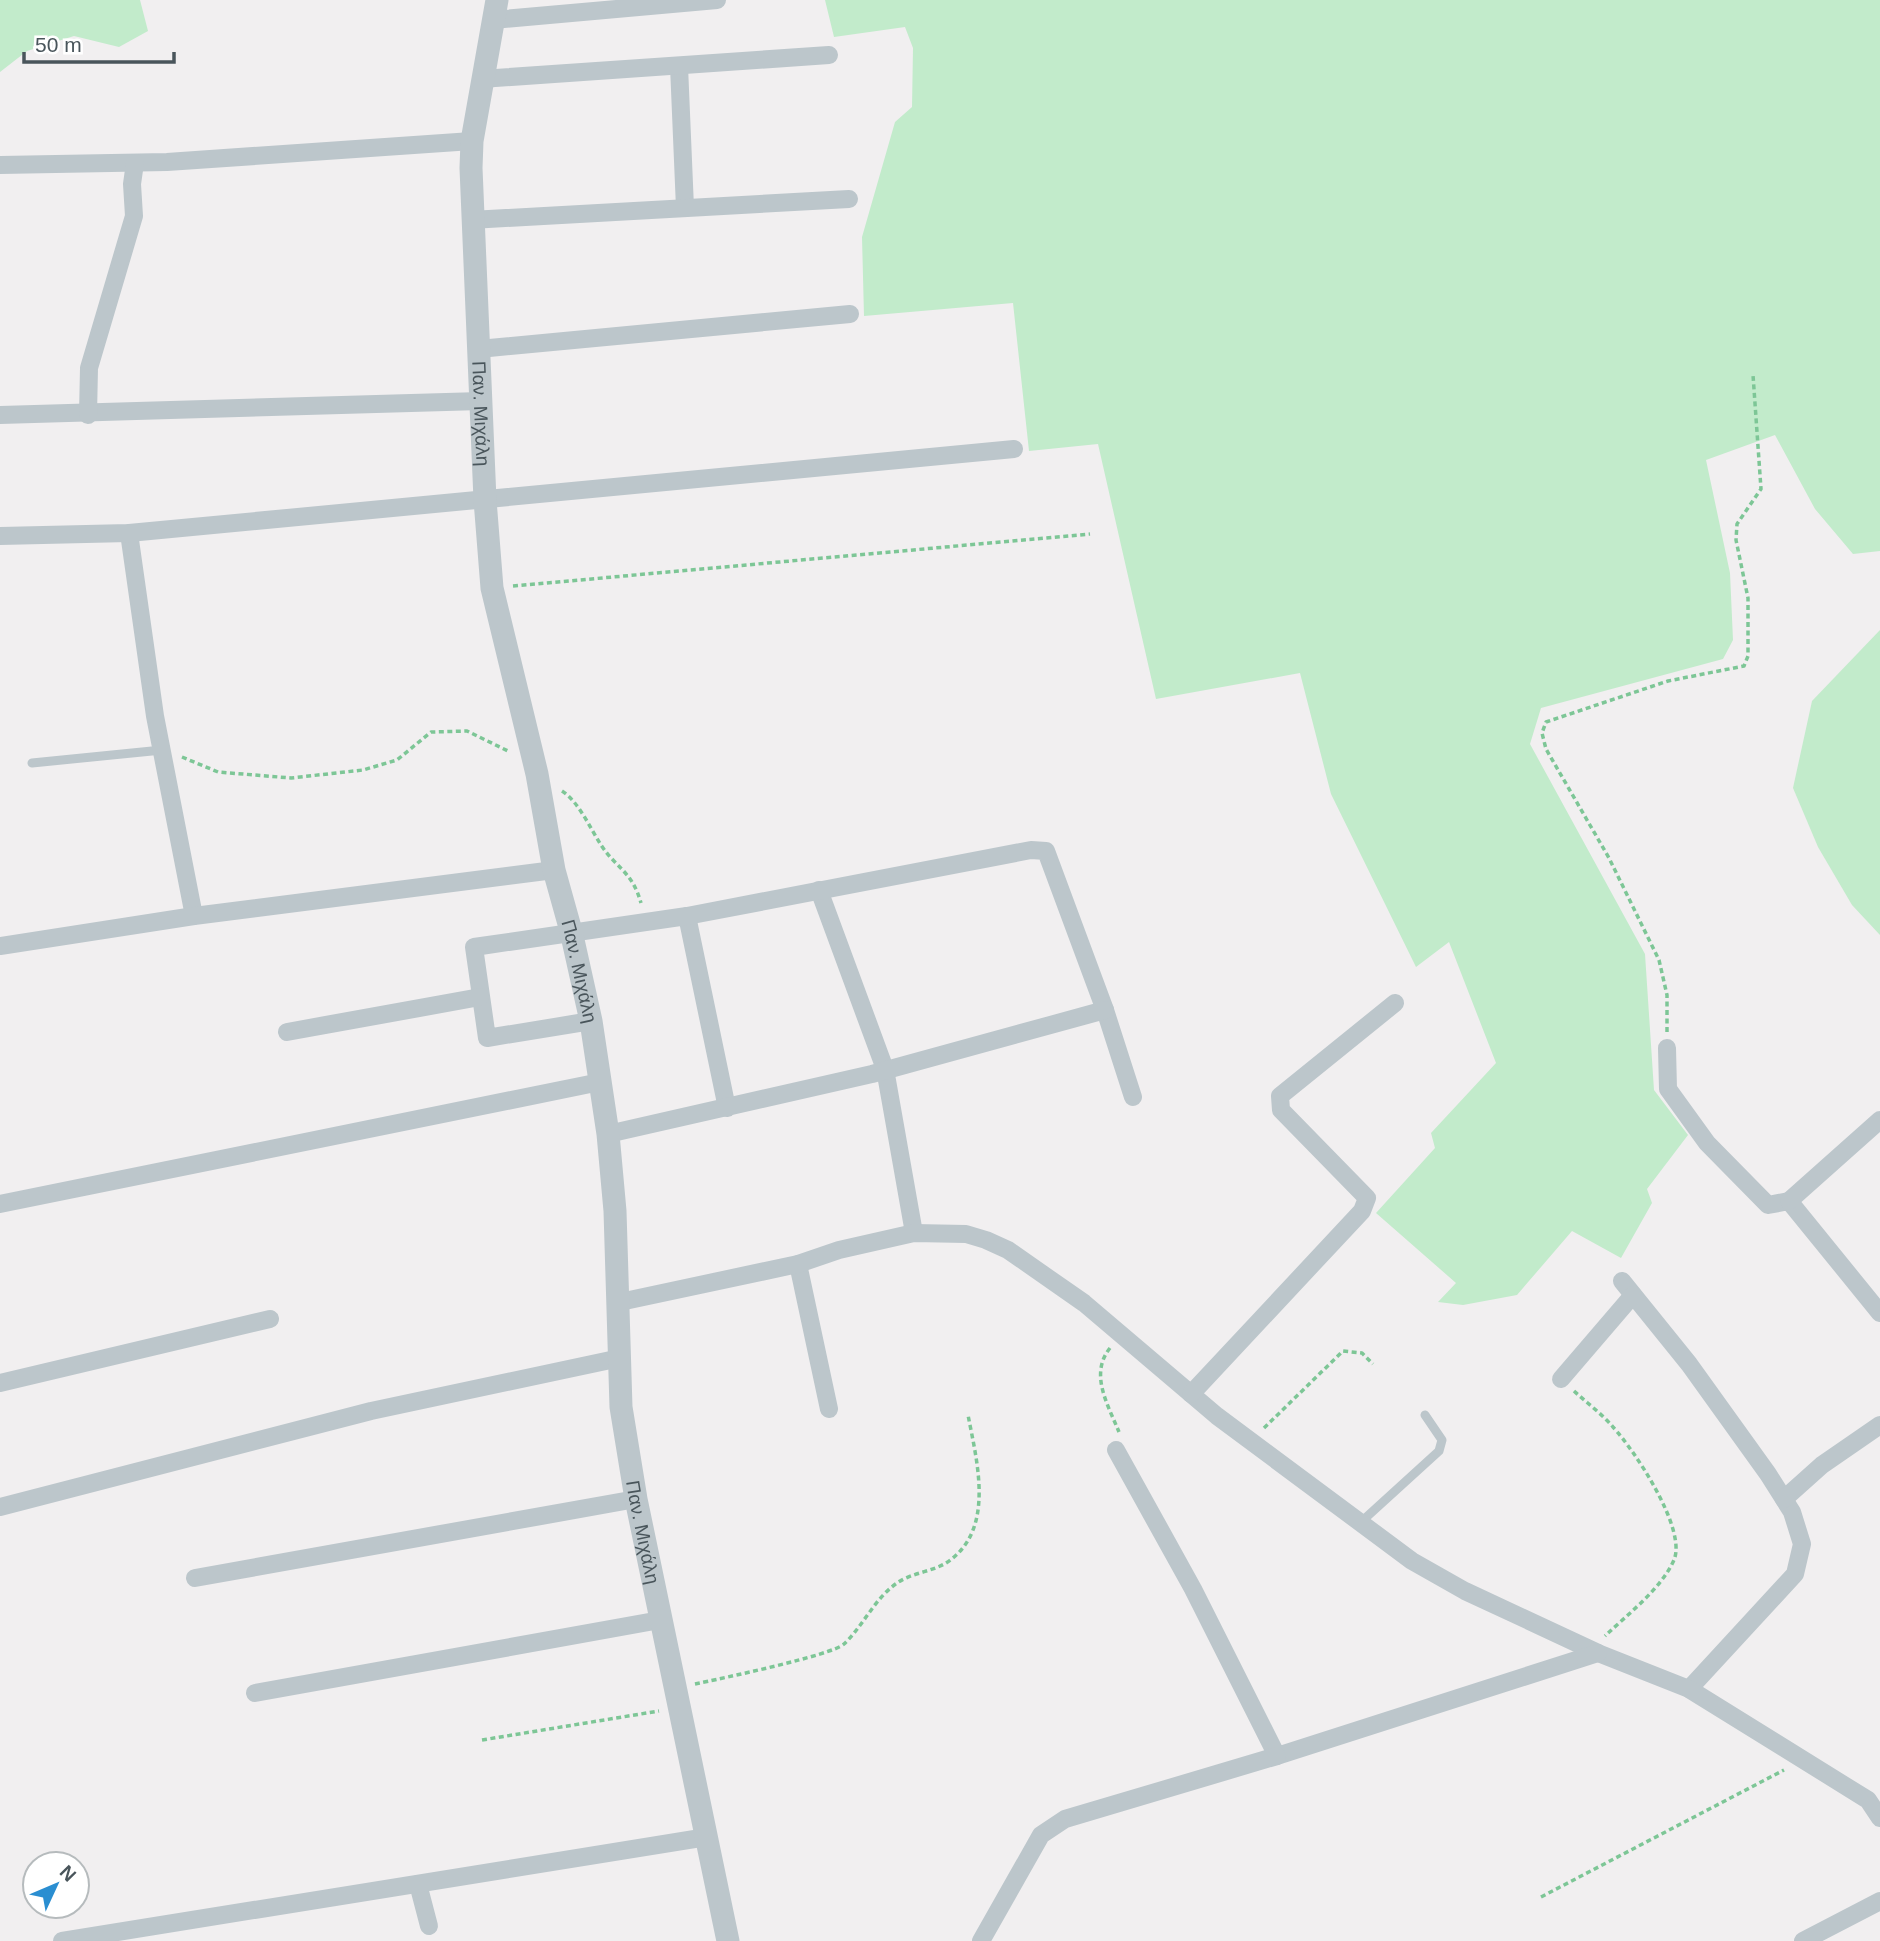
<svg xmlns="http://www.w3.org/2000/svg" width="1880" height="1941" font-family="Arial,sans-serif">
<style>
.green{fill:#c2ebcb}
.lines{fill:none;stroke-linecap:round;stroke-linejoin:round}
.path{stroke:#7dc696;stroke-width:3.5;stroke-dasharray:5 3.5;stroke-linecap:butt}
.service{stroke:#bcc6cb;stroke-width:9}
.minor{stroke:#bcc6cb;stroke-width:18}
.tertiary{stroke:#bcc6cb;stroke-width:23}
.labels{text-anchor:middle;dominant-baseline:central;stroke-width:5;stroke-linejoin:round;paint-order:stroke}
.street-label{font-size:19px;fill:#49555b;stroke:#fff}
</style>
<rect width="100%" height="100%" fill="#f1eff0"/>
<g class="green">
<path d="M0,0H140L148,31L119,47L74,36L27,51L0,72Z"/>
<path d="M825,0H1880V551L1853,554L1815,509L1775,435L1706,460L1730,573L1733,640L1723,659L1541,708L1530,744L1645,954L1654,1090L1688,1135L1647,1189L1652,1203L1621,1258L1572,1231L1517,1295L1463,1305L1438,1302L1456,1283L1376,1213L1435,1148L1431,1133L1496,1063L1449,942L1416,967L1331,794L1300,673L1156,699L1098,444L1029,451L1013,303L864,316L862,237L895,122L912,107L913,48L905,27L834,37Z"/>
<path d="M1880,630V935L1852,905L1818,847L1793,788L1812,701Z"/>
</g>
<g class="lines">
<g class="path">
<path d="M513,586L1090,534"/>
<path d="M182,757L218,772L291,778L363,770L397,760L431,732L467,731L508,751"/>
<path d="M562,791C579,802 590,828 601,845C616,868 632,871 641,903"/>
<path d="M1667,1032V995L1659,960L1609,858L1546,749L1542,733L1546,722L1668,681L1744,666L1748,656V598L1736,540L1737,524L1761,489L1753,375"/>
<path d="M1110,1348C1089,1374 1108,1405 1119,1432"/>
<path d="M1574,1391C1587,1403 1602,1414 1613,1427C1635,1451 1687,1529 1674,1560C1661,1589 1628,1614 1605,1636"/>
<path d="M1264,1428L1343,1351L1362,1353L1373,1364"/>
<path d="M695,1684C719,1679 833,1655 844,1644C864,1625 874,1599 897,1583C911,1573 931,1572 946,1563C996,1531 977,1462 968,1415"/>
<path d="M482,1740L659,1711"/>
<path d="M1541,1897L1784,1770"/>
</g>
<g class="service">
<path d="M32,763L162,750"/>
<path d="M1361,1522L1439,1451L1442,1440L1425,1415"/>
</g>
<g class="minor">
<path d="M493,20L717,0"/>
<path d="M679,66L685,208"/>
<path d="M481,79L829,55"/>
<path d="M0,165L167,162L472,141"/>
<path d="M471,220L849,199"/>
<path d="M479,349L850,314"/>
<path d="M0,415L481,401"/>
<path d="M88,415L89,368L134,216L132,184L135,163"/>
<path d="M129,533L155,716L194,916"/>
<path d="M0,536L129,533L1014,449"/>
<path d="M819,890L885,1069L914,1233"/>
<path d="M687,916L727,1108"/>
<path d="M0,946L194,916L554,870"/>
<path d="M591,1021L487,1038L474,947L687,916L1031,850L1046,851L1105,1010L1133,1097"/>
<path d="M287,1032L480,997"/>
<path d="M1667,1048L1668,1089L1707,1143L1768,1205L1789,1201L1880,1313"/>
<path d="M608,1134L872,1074L1105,1010"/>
<path d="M1789,1201L1880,1120"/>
<path d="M0,1204L600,1082"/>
<path d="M798,1264L829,1409"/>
<path d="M1622,1281L1689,1364L1768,1474L1792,1512L1802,1544L1795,1574L1689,1689"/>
<path d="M620,1302L798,1264L839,1250L914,1233L966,1234L986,1240L1008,1250L1084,1303L1217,1416L1412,1561L1465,1591L1598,1653L1689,1689L1868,1800L1880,1818"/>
<path d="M1561,1379L1633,1295"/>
<path d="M0,1383L270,1319"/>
<path d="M1191,1394L1362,1211L1367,1198L1281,1110L1280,1096L1395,1003"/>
<path d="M1116,1450L1193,1589L1277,1756L1598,1653"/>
<path d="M1784,1499L1822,1465L1880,1425"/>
<path d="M0,1507L371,1411L620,1358"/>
<path d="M195,1578L636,1499"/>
<path d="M255,1693L660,1620"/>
<path d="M418,1884L429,1926"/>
<path d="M62,1941L707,1837"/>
<path d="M981,1941L1041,1835L1065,1819L1277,1756"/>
<path d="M1803,1941L1880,1901"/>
</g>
<path class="tertiary" id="s1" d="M497,0L472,141L471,168L485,500L492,588L537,774L554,870L571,931L591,1021L608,1134L615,1211L621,1407L636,1499L728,1941"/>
</g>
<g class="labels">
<g class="street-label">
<text stroke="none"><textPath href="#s1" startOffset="416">Παν. Μιχάλη</textPath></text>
<text stroke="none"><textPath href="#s1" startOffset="984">Παν. Μιχάλη</textPath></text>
<text stroke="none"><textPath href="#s1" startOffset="1550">Παν. Μιχάλη</textPath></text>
</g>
</g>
<g transform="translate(56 1885) rotate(46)"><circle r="33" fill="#ffffff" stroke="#b6bbbd" stroke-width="2"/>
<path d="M0-5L12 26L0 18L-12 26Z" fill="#2a8ed1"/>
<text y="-10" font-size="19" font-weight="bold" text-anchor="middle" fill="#49555b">N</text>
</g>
<path d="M24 52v10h150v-10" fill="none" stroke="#49555b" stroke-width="3.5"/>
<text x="35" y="52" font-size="21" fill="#49555b" stroke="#ffffff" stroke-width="5" paint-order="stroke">50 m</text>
</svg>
